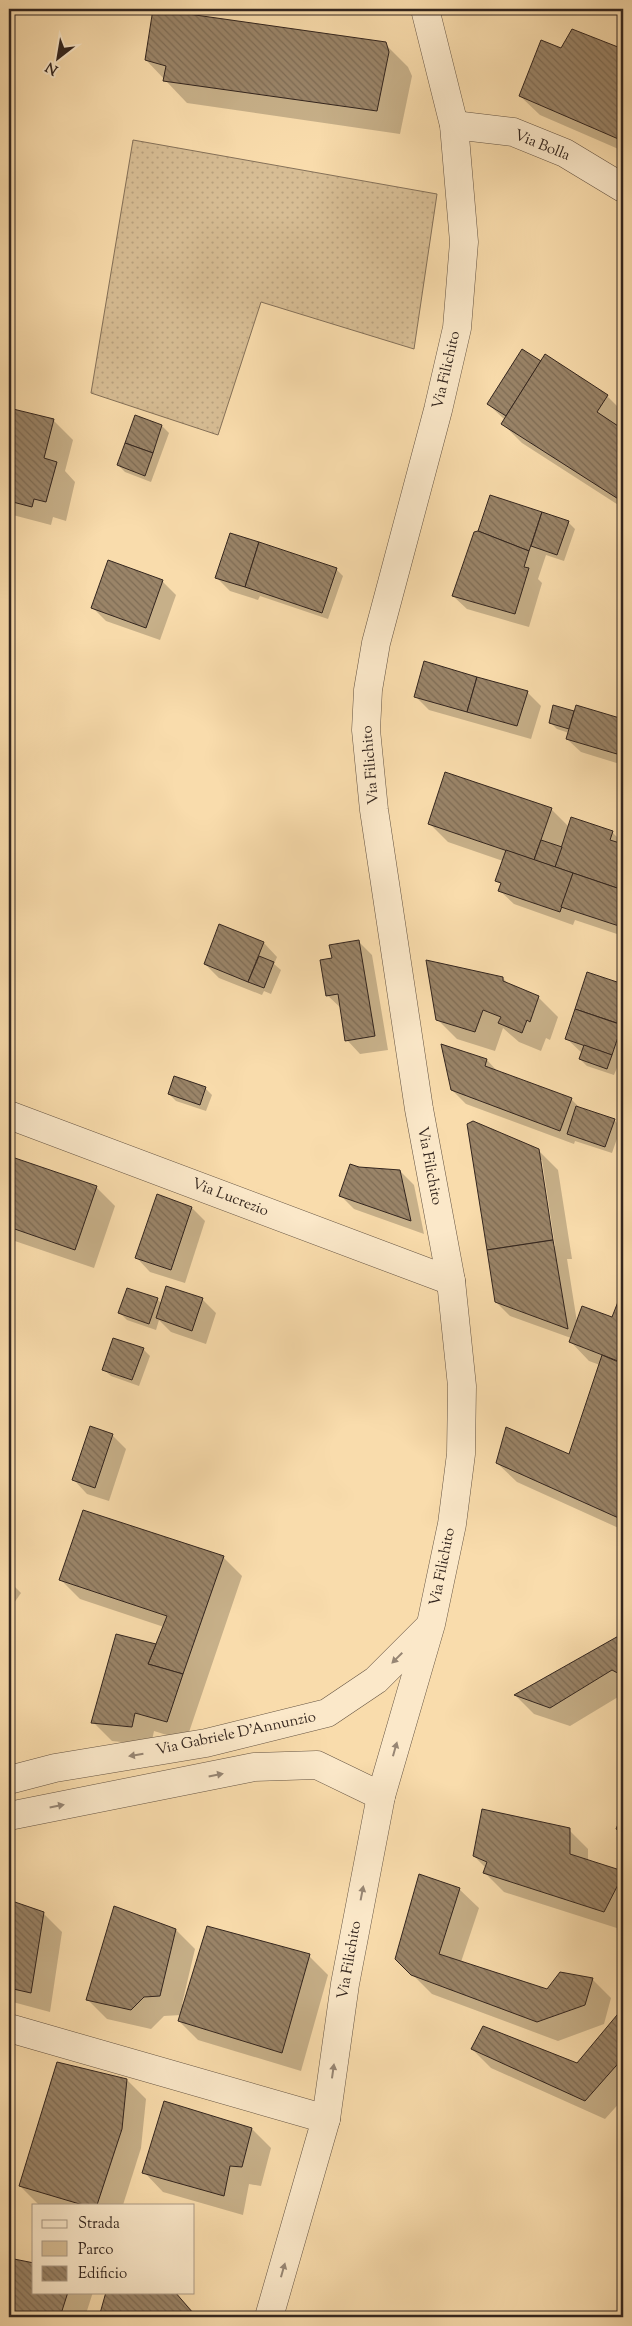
<svg xmlns="http://www.w3.org/2000/svg" width="632" height="2326" font-family="'Sorts Mill Goudy',serif">
<style>
.green{fill:url(#green-dots);stroke:#857159}
.shadow{fill:#0003;fill-rule:evenodd}
.building{fill:url(#building-back-hatch);stroke:#33251e}
.lines{fill:none;stroke-linecap:round;stroke-linejoin:round}
.minor-casing{stroke:#645342;stroke-width:29}
.tertiary-casing{stroke:#645342;stroke-width:29}
.minor{stroke:#fbe8c9;stroke-width:28}
.tertiary{stroke:#fbe8c9;stroke-width:28}
.oneway{fill:#978674}
.labels{text-anchor:middle;dominant-baseline:central;stroke-width:4.5;stroke-linejoin:round;paint-order:stroke}
.street-label{font-size:15px;fill:#33251e;stroke:#fbe8c9}
</style>
<defs>
<pattern id="green-dots" width="8" height="8" patternUnits="userSpaceOnUse" patternTransform="scale(1.25)"><rect width="8" height="8" fill="#d7bd94"/><path d="M2 2h.1M6 6h.1" fill="none" stroke="#b9a27f" stroke-width="1.8" stroke-linecap="round"/></pattern>
<pattern id="building-back-hatch" width="6" height="6" patternUnits="userSpaceOnUse" patternTransform="scale(1.25)"><rect width="6" height="6" fill="#9a8468"/><path d="M-1 5l2 2M0 0l6 6M5-1l2 2" fill="none" stroke="#7e6c55"/></pattern>
</defs>
<rect width="100%" height="100%" fill="#f9dcac"/>
<filter id="stains"><feTurbulence type="fractalNoise" baseFrequency=".004" numOctaves="4"/><feColorMatrix values="0 0 0 0 .2 0 0 0 0 .09 0 0 0 0 .02 0 0 0 .5 -.17"/></filter>
<radialGradient id="worn" r=".72"><stop offset=".6" stop-color="#630" stop-opacity="0"/><stop offset="1" stop-color="#630" stop-opacity=".3"/></radialGradient>
<path class="green" d="M133,140L437,194L414,349L261,302L218,435L91,393Z"/>
<g class="shadow">
<path d="M155,9L385,44L408,67L412,76L400,134L187,103L146,60Z"/>
<path d="M573,31L623,50V151L540,115L520,96L561,50Z"/>
<path d="M542,362L607,396L623,412V508L522,443L503,424L505,420L488,404Z"/>
<path d="M9,409L53,420L73,440L65,471L75,482L66,521L53,517L51,525L9,514Z"/>
<path d="M162,426L169,433L151,482L125,472L118,465Z"/>
<path d="M491,496L568,522L575,529L564,561L546,555L538,579L542,583L529,627L467,609L453,596L479,532Z"/>
<path d="M336,569L343,576L328,619L260,596L258,600L230,591L217,578Z"/>
<path d="M162,581L176,595L160,640L106,621L93,608Z"/>
<path d="M527,692L541,706L531,739L429,710L415,696Z"/>
<path d="M577,706L623,720V765L581,752L567,739L569,733L557,729L550,722L573,712L575,714Z"/>
<path d="M551,809L569,827L612,832L623,843V936L575,920L573,925L514,904L500,891L502,885L497,880L503,861L448,842L429,823Z"/>
<path d="M359,942L372,955L388,1050L360,1054L347,1040L342,1009L327,995L333,959Z"/>
<path d="M264,943L277,957L274,964L281,970L271,994L264,991L262,995L219,978L205,964Z"/>
<path d="M588,973L623,985V1067L618,1065L614,1075L587,1066L580,1059L582,1053L566,1038Z"/>
<path d="M503,978L510,986L539,998L558,1017L550,1040L546,1038L541,1051L519,1042L503,1028L495,1051L457,1039L437,1019Z"/>
<path d="M487,1060L499,1073L571,1099L581,1109L614,1120L621,1127L612,1153L575,1141L574,1144L466,1104L452,1090Z"/>
<path d="M205,1088L212,1095L206,1111L176,1101L169,1094Z"/>
<path d="M538,1150L558,1170L572,1259H567L577,1322L613,1319L623,1293V1530L517,1482L497,1463L570,1455L600,1365L589,1361L570,1341L571,1338L510,1316L496,1302ZM539,1160H542L555,1246H553Z"/>
<path d="M9,1158L96,1187L115,1206L94,1268L9,1239Z"/>
<path d="M359,1169L400,1171L414,1185L424,1234L354,1209L340,1195Z"/>
<path d="M192,1208L205,1221L185,1283L150,1272L137,1258Z"/>
<path d="M157,1299L162,1304L202,1299L216,1313L206,1344L171,1332L159,1320L156,1330L127,1320L120,1313Z"/>
<path d="M143,1349L150,1356L139,1386L111,1376L104,1370Z"/>
<path d="M91,1428L113,1436L126,1449L109,1501L87,1494L74,1480Z"/>
<path d="M223,1557L242,1576L186,1741L154,1731L151,1745L112,1741L93,1722L157,1645L164,1627L80,1599L60,1579Z"/>
<path d="M9,1581L21,1593L9,1610Z"/>
<path d="M622,1635L623,1694L570,1726L534,1714L516,1696Z"/>
<path d="M569,1830L588,1849V1861L623,1873V1930L504,1892L485,1873L486,1868L474,1856Z"/>
<path d="M459,1889L479,1908L461,1962L548,1990L592,1979L611,1998L604,2024L558,2041L432,1994L397,1959Z"/>
<path d="M9,1901L43,1913L62,1932L50,2012L9,2001Z"/>
<path d="M176,1930L195,1949L182,2004L309,1956L328,1975L301,2071L198,2040L179,2021L181,2015L164,2016L151,2029L107,2019L88,2000Z"/>
<path d="M623,2010V2099L605,2119L491,2068L472,2049L577,2064Z"/>
<path d="M127,2080L146,2099L141,2148L123,2205H39L20,2186Z"/>
<path d="M252,2129L271,2148L261,2186L249,2184L243,2215L163,2192L144,2172Z"/>
<path d="M9,2259L34,2264V2292H93L85,2317H9Z"/>
<path d="M108,2292H175L198,2317H100Z"/>
</g>
<g class="building">
<path d="M153,9L386,42L389,52L377,111L163,81L166,66L145,60Z"/>
<path d="M572,29L623,49V141L519,96L541,40L561,48Z"/>
<path d="M522,349L541,361L506,416L487,404Z"/>
<path d="M545,354L608,395L597,412L618,426L623,418V502L501,424Z"/>
<path d="M9,408L54,419L44,458L57,462L46,502L34,499L32,507L9,501Z"/>
<path d="M135,415L162,425L153,453L125,443Z"/>
<path d="M125,443L153,453L145,476L117,465Z"/>
<path d="M490,495L542,512L529,551L478,531Z"/>
<path d="M542,512L569,521L557,555L531,546Z"/>
<path d="M478,531L529,551L524,567L529,568L515,614L452,596L474,532Z"/>
<path d="M230,533L259,542L245,587L215,578Z"/>
<path d="M259,542L337,568L322,613L245,587Z"/>
<path d="M108,560L163,580L146,628L91,608Z"/>
<path d="M424,661L477,677L467,712L414,697Z"/>
<path d="M477,677L528,691L517,726L467,712Z"/>
<path d="M553,705L574,711L569,729L549,723Z"/>
<path d="M576,705L623,719V733L617,754L566,739Z"/>
<path d="M623,733V756L617,754Z"/>
<path d="M445,772L552,808L534,860L428,824Z"/>
<path d="M571,817L613,831L610,840L623,844V890L555,867Z"/>
<path d="M541,840L562,847L555,867L534,860Z"/>
<path d="M506,850L573,873L560,912L498,891L501,883L495,881Z"/>
<path d="M573,873L623,890L622,927L561,907Z"/>
<path d="M219,924L264,942L248,982L204,964Z"/>
<path d="M359,940L375,1036L345,1041L338,994L326,996L320,960L332,958L329,945Z"/>
<path d="M259,956L274,962L264,988L248,982Z"/>
<path d="M426,960L503,977V981L539,996L530,1022L527,1020L522,1033L498,1023L501,1017L483,1010L475,1032L436,1020Z"/>
<path d="M587,972L623,984V1025L575,1009Z"/>
<path d="M575,1009L622,1025L612,1055L565,1039Z"/>
<path d="M441,1044L487,1059L485,1066L572,1098L560,1131L451,1090Z"/>
<path d="M584,1045L612,1055L607,1069L579,1059Z"/>
<path d="M174,1076L206,1087L200,1105L168,1094Z"/>
<path d="M576,1106L615,1119L605,1147L567,1134Z"/>
<path d="M473,1121L539,1149L553,1240L487,1250L467,1124Z"/>
<path d="M9,1156L97,1186L75,1250L9,1227Z"/>
<path d="M350,1164L359,1167L400,1170L411,1221L339,1196Z"/>
<path d="M157,1194L192,1207L171,1270L135,1258Z"/>
<path d="M553,1240L568,1329L495,1302L487,1250Z"/>
<path d="M166,1286L203,1298L192,1331L156,1318Z"/>
<path d="M127,1288L158,1298L149,1324L118,1313Z"/>
<path d="M623,1289V1363L569,1342L582,1306L612,1317Z"/>
<path d="M113,1338L144,1348L132,1380L102,1370Z"/>
<path d="M602,1355L623,1364V1520L496,1463L506,1427L569,1454Z"/>
<path d="M90,1426L113,1434L95,1488L72,1480Z"/>
<path d="M83,1510L224,1556L183,1674L148,1664L167,1616L59,1580Z"/>
<path d="M116,1634L156,1644L148,1664L183,1674L167,1722L135,1713L132,1727L91,1723Z"/>
<path d="M622,1634L623,1676L612,1670L550,1708L514,1695Z"/>
<path d="M482,1809L570,1828V1854L623,1871V1875L604,1912L483,1873L487,1862L473,1856Z"/>
<path d="M623,1812V1833L616,1829Z"/>
<path d="M419,1874L460,1888L439,1954L547,1989L560,1972L593,1978L585,2005L537,2022L411,1975L395,1959Z"/>
<path d="M9,1900L44,1912L31,1993L9,1988Z"/>
<path d="M114,1906L176,1929L160,1996L144,1997L131,2010L86,2000Z"/>
<path d="M207,1926L310,1954L282,2053L178,2021Z"/>
<path d="M622,2009L623,2058L585,2101L471,2049L483,2026L577,2063Z"/>
<path d="M57,2062L127,2079L122,2129L97,2205H83L19,2186Z"/>
<path d="M164,2101L252,2128L242,2167L230,2166L224,2196L142,2173Z"/>
<path d="M9,2258L34,2263V2292H68L60,2317H9Z"/>
<path d="M106,2292H175L193,2313L192,2317H99Z"/>
</g>
<g class="lines">
<defs>
<g id="minor">
<path d="M454,125L513,132L565,153L623,188"/>
<path d="M9,1115L451,1281"/>
<path d="M9,2028L326,2119"/>
<path d="M269,2317L326,2119L345,1984L381,1796"/>
</g>
<g id="tertiary">
<path d="M9,1780L55,1768L206,1743L327,1713L376,1680L429,1627"/>
<path d="M9,1816L254,1767L317,1765L381,1796L431,1624L452,1524L461,1454L462,1386L451,1281L419,1109L374,810L366,730L368,690L376,643L438,410L457,328L464,242L454,125L425,9"/>
</g>
</defs>
<use href="#minor" class="minor-casing"/>
<use href="#tertiary" class="tertiary-casing"/>
<use href="#minor" class="minor"/>
<use href="#tertiary" class="tertiary"/>
</g>
<defs><path id="oneway-solid" d="M-6-.8H1V-3.2L6.5 0L1 3.2V.8H-6Z" transform="scale(1.25)"/></defs>
<g class="oneway">
<use href="#oneway-solid" transform="translate(397 1658) rotate(135)"/>
<use href="#oneway-solid" transform="translate(395 1749) rotate(-74)"/>
<use href="#oneway-solid" transform="translate(136 1755) rotate(171)"/>
<use href="#oneway-solid" transform="translate(216 1775) rotate(-11)"/>
<use href="#oneway-solid" transform="translate(57 1806) rotate(-11)"/>
<use href="#oneway-solid" transform="translate(362 1893) rotate(-79)"/>
<use href="#oneway-solid" transform="translate(333 2071) rotate(-82)"/>
<use href="#oneway-solid" transform="translate(283 2270) rotate(-74)"/>
</g>
<g class="labels">
<g class="street-label">
<text transform="translate(542 146) rotate(22)">Via Bolla</text>
<text transform="translate(447 370) rotate(-77)">Via Filichito</text>
<text transform="translate(371 765) rotate(-95)">Via Filichito</text>
<text transform="translate(429 1166) rotate(79)">Via Filichito</text>
<text transform="translate(230 1198) rotate(21)">Via Lucrezio</text>
<text transform="translate(443 1567) rotate(-79)">Via Filichito</text>
<text transform="translate(236 1734) rotate(-12)">Via Gabriele D'Annunzio</text>
<text transform="translate(350 1960) rotate(-80)">Via Filichito</text>
</g>
</g>
<rect width="632" height="2326" fill="none" stroke="#f9dcac" stroke-width="30"/>
<rect x="10" y="10" width="612" height="2306" fill="none" stroke="#33251e" stroke-width="2.5"/>
<rect x="15" y="15" width="602" height="2296" fill="none" stroke="#33251e"/>
<rect x="32" y="2204" width="162" height="90" fill="#fbe8c9" stroke="#ab9a85"/>
<rect x="42" y="2220" width="25" height="8" fill="#fbe8c9" stroke="#ab9a85"/>
<text x="78" y="2228" font-size="15" fill="#33251e">Strada</text>
<rect x="42" y="2241" width="25" height="15" fill="#d7bd94" stroke="#ab9a85"/>
<text x="78" y="2254" font-size="15" fill="#33251e">Parco</text>
<rect x="42" y="2266" width="25" height="15" fill="url(#building-back-hatch)" stroke="#ab9a85"/>
<text x="78" y="2278" font-size="15" fill="#33251e">Edificio</text>
<g transform="translate(58 58) rotate(211)" stroke="#fbe8c9" stroke-width="4" paint-order="stroke">
<path d="M0-4L9 19L0 12L-9 19Z" fill="#33251e"/>
<text y="-8" font-size="14" font-weight="bold" text-anchor="middle" fill="#33251e">N</text>
</g>
<rect width="100%" height="100%" filter="url(#stains)"/>
<rect width="100%" height="100%" fill="url(#worn)"/>
</svg>
